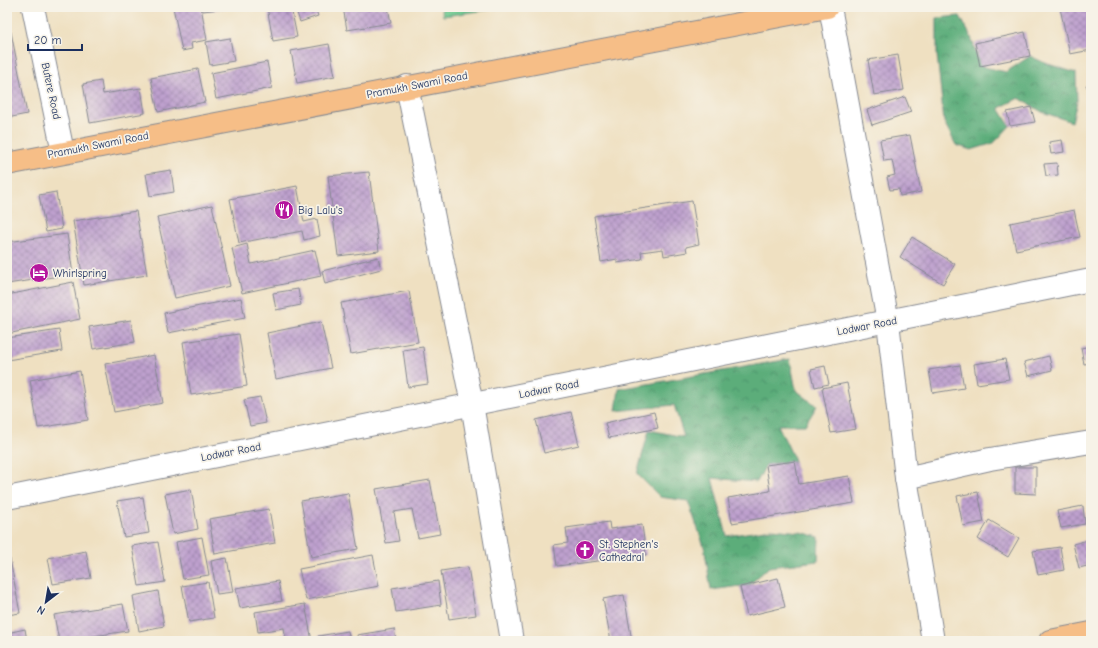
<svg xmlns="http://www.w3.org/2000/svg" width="1098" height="648" font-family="'Comic Neue',sans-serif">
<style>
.forest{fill:url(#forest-crowns);stroke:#3c6e6c}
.green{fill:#71c990;stroke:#467c77}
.building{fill:url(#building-cross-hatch)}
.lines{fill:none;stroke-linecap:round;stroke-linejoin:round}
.minor-casing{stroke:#858890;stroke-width:24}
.major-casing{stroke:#858890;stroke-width:24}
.minor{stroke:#fff;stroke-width:22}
.major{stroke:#f6be87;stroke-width:22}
.labels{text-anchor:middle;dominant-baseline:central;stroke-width:3.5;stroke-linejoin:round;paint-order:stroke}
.street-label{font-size:11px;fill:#1b2f5e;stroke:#f7f3e8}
.poi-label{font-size:11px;fill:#1b2f5e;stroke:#f7f3e8;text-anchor:start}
</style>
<defs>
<pattern id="forest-crowns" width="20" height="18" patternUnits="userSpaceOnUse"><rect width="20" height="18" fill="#5cad7a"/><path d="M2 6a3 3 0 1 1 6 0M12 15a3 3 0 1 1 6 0" fill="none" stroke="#4b8d67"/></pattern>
<pattern id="building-cross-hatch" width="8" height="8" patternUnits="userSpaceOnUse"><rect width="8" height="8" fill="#bea0ce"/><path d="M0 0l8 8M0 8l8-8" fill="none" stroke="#9a83aa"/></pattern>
</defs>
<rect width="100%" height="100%" fill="#f7f3e8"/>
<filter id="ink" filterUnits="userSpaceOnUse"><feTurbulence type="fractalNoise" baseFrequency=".025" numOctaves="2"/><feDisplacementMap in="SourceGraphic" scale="8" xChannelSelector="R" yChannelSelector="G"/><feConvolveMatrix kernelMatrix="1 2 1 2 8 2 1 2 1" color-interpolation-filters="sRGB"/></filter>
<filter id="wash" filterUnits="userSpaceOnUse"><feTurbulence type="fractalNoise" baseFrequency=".012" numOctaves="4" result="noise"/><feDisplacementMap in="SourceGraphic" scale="16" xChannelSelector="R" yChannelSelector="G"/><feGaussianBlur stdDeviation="0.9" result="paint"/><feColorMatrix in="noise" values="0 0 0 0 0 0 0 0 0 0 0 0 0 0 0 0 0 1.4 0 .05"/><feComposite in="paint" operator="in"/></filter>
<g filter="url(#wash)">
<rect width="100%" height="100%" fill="#efe0c1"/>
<g class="forest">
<path d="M960,16L971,37L980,66L1006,72L1030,56L1045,63L1076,73L1077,101L1072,122L1042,112L1019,98L999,108L1010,126L994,143L971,150L956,145L944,122L937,55V18Z"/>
<path d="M790,359L796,390L817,406L805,425H778L795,461L766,465L757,482L712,478L727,536L772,529L800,532L819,537L818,561L769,567L749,585L711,590L704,546L688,501L660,497L637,474L649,430L684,437L674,405L616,411L619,389Z"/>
</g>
<path class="green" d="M441,7H509L443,16Z"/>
<g id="blocks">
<g class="building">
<path d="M173,7H201L207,40L191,43L192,49L182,51Z"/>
<path d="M202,7H229V8L203,11Z"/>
<path d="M267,7H291L297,37L273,41Z"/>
<path d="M295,7H315L318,16L300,22Z"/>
<path d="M343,7H388L391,23L347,30Z"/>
<path d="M1080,7L1081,9L1091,7V50L1070,54L1060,8Z"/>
<path d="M7,32H11L27,114L7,118Z"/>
<path d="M1025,32L1030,56L980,66L975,43Z"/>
<path d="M230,38L234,61L210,65L206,42Z"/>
<path d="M329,44L335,76L297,83L291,51Z"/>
<path d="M898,55L904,90L874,95L868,60Z"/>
<path d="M267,62L272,88L216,99L211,73Z"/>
<path d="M198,69L205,102L158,112L151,78Z"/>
<path d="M101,81L103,94L141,88L145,113L90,123L83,84Z"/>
<path d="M1091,83V95L1086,85Z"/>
<path d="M905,97L911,112L872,125L867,110Z"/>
<path d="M1031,107L1035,122L1010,126L1007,112Z"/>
<path d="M910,135L921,192L900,196L899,189L890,190L887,177L895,175L892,160L884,161L880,140Z"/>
<path d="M1062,140L1064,152L1051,154L1049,142Z"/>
<path d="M1057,163L1058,175L1046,176L1044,164Z"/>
<path d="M171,170L174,192L150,196L146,174Z"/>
<path d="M369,172L379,251L338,256L328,176Z"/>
<path d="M297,186L304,222L317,219L320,236L304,240L302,231L239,243L230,199Z"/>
<path d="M56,192L62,229L46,232L39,195Z"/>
<path d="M692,201L699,244L686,247L687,252L664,256L663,249L641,252L642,259L617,263V259L601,262L594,216Z"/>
<path d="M212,205L230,286L175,298L157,217Z"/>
<path d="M1074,210L1080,237L1016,250L1010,223Z"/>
<path d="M136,211L147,275L84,285L73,221Z"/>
<path d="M67,234L73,274L7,284V242Z"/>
<path d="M912,237L955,264L943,284L900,257Z"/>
<path d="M247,244L251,264L315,250L321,276L242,293L232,248Z"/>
<path d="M378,257L381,269L325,284L322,271Z"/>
<path d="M73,282L80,319L7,334V295Z"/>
<path d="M298,289L301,305L276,310L273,293Z"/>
<path d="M409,291L418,342L351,354L341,303Z"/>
<path d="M241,298L245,318L168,333L164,313Z"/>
<path d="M131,320L135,342L93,349L89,327Z"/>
<path d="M321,322L331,368L276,379L267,333Z"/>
<path d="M59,330L62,351L7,360V338Z"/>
<path d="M239,334L247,386L191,395L183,342Z"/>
<path d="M1091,346V363L1084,364L1081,348Z"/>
<path d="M423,347L428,384L408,387L403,350Z"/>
<path d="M154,355L163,403L114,412L105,364Z"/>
<path d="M1049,356L1052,370L1028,376L1024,362Z"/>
<path d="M1005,359L1009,379L977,384L974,364Z"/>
<path d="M960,365L964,388L933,393L929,370Z"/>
<path d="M825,366L829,384L815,387L811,369Z"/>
<path d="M80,371L88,420L38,428L30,380Z"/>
<path d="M847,383L856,429L831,433L822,388Z"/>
<path d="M260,397L266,423L250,426L244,400Z"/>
<path d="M571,412L579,445L544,453L536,420Z"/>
<path d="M654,412L658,428L609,438L605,423Z"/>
<path d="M795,461L799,484L849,476L854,503L732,523L728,498L770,491L766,465Z"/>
<path d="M1015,467H1036V494L1015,493Z"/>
<path d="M430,480L440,534L418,538L412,509L394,512L399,541L386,543L376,489Z"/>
<path d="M191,489L198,529L173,534L165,494Z"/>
<path d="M978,492L984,522L963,526L957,496Z"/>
<path d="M348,493L358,549L311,557L301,501Z"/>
<path d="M143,497L149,533L124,537L117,501Z"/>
<path d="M1083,506L1085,524L1061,528L1057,511Z"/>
<path d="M269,509L275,543L215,554L209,519Z"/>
<path d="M989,520L1019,538L1008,557L978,539Z"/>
<path d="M609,522L610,529L642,525L646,555L557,566L554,545L568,543L566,528Z"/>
<path d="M202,537L209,575L183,579L176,542Z"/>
<path d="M1091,539V565L1079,568L1073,544Z"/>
<path d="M158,542L165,582L139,586L132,546Z"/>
<path d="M1060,547L1064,570L1038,575L1033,551Z"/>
<path d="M86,551L91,578L53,584L48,558Z"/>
<path d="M373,555L379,586L306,600L299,569Z"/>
<path d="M227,558L233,592L217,594L211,561Z"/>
<path d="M7,559H10L20,613L7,615Z"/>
<path d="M468,567L476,615L449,619L441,571Z"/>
<path d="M778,578L785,607L747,616L740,587Z"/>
<path d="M278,581L282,601L240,608L236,588Z"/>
<path d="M438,581L441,605L396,612L392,588Z"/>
<path d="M208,582L214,618L189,622L182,586Z"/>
<path d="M158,591L164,626L139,631L133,596Z"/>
<path d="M624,595L632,641H611L603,599Z"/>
<path d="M123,604L128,631L59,641L54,615Z"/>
<path d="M305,604L312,641H286L284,628L258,632L255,612Z"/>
<path d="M25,629L27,641H7V633Z"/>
<path d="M394,629L396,641H358L357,635Z"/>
<path d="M348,631L350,641H319L318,636Z"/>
<path d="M281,637L282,641H263V640Z"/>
</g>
</g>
</g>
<g filter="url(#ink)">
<use href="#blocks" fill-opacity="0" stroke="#858890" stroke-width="1"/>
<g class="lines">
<defs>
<g id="minor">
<path d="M33,7L63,152"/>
<path d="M830,7L888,322L906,478L933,641"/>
<path d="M407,86L472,404L512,641"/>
<path d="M906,478L990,459L1091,442"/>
<path d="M7,498L1091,280"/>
</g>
<g id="major">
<path d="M7,164L827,7"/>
<path d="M1050,641L1091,633"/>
</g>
</defs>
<use href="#minor" class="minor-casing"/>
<use href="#major" class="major-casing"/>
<use href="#minor" class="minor"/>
<use href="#major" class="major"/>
</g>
</g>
<defs>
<symbol id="restaurant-disc" viewBox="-11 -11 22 22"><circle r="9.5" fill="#b5179e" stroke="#f7f3e8"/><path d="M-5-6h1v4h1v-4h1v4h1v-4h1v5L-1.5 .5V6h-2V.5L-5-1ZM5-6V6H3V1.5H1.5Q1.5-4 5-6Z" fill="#fff"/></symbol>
<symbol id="hotel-disc" viewBox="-11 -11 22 22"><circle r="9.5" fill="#b5179e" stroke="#f7f3e8"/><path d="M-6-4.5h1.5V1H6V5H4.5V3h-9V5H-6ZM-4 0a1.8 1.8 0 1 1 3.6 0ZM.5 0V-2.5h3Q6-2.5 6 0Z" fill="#fff"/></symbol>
<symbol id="church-disc" viewBox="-11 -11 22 22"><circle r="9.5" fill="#b5179e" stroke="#f7f3e8"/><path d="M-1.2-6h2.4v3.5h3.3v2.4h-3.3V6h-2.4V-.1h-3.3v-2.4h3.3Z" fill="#fff"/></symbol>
</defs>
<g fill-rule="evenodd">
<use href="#restaurant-disc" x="273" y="199" width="22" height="22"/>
<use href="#hotel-disc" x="28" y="262" width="22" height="22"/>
<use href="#church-disc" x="574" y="539" width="22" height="22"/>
</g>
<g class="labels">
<g class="street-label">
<text transform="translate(417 85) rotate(-11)">Pramukh Swami Road</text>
<text transform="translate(51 91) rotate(78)">Butere Road</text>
<text transform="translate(98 145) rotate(-11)">Pramukh Swami Road</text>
<text transform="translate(867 326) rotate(-11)">Lodwar Road</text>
<text transform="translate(549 389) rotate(-11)">Lodwar Road</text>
<text transform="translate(231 452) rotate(-11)">Lodwar Road</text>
</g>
<g class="poi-label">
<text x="298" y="210">Big Lalu's</text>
<text x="53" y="273">Whirlspring</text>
<text x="599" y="544">St. Stephen's<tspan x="599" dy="13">Cathedral</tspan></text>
</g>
</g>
<rect width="1098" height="648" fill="none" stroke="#f7f3e8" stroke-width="24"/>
<g transform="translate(46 602) rotate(211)" stroke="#f7f3e8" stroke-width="3" paint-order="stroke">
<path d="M0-3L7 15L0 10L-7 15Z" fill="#1b2f5e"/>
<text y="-6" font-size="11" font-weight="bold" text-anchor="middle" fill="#1b2f5e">N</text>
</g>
<path d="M28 44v6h54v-6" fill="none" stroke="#1b2f5e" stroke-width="2"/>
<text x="34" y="44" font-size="12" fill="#1b2f5e" stroke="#f7f3e8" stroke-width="3" paint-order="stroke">20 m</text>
</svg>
